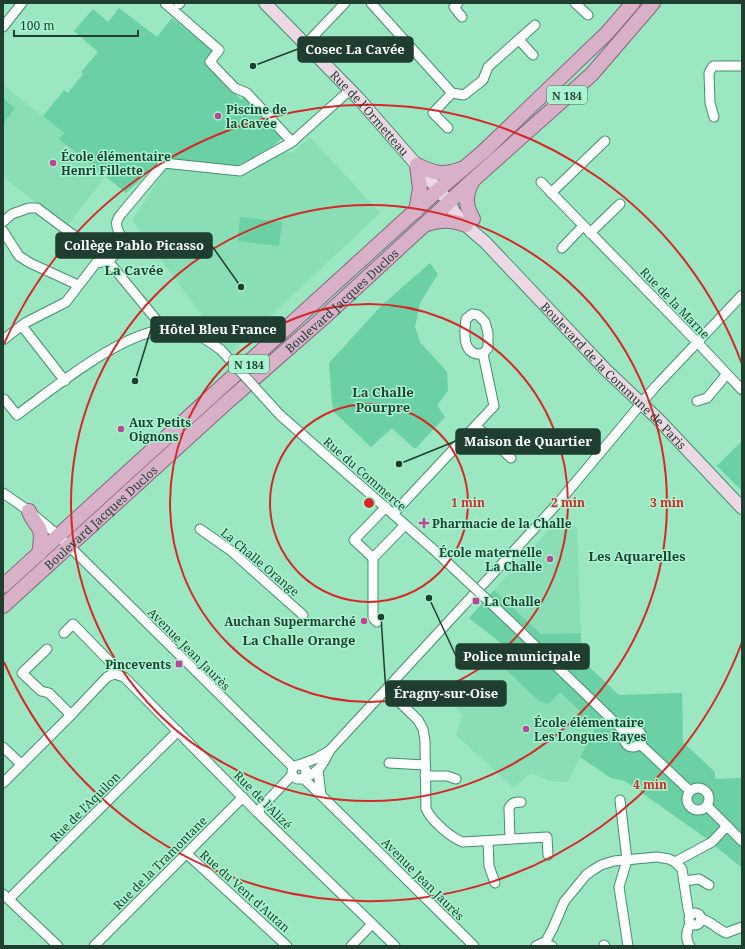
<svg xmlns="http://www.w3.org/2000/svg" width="745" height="949" font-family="'Noto Serif',serif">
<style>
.built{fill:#89deb5}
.green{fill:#6bd0a3}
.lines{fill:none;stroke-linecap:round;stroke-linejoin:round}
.street-casing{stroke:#428e6c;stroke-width:11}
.secondary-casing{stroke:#428e6c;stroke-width:14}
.primary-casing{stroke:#86677c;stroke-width:16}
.street{stroke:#fff;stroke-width:9}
.secondary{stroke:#ecd8e4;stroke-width:12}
.primary{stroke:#d8b1c9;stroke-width:14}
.street-bridge-casing{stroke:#428e6c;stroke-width:11;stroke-linecap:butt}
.street-bridge{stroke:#fff;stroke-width:9}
.ring{fill:none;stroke:#d62828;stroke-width:2}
.poi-dot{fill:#be4497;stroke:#a8f5cf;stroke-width:1.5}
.labels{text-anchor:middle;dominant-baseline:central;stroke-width:3;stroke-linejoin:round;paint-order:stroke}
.shield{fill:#a8f5cf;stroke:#487560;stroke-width:1}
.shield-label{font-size:11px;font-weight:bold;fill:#1f3e30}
.poi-label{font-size:12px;font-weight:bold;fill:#1f3e30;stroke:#a8f5cf;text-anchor:start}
.street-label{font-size:12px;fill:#1f3e30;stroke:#a8f5cf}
.neighbourhood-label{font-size:13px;font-weight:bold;fill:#1f3e30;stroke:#a8f5cf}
.centre{fill:#d62828;stroke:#a8f5cf;stroke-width:2}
.ring-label{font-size:12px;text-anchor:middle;font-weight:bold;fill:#d62828;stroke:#a8f5cf;stroke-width:3;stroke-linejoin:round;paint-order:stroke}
.leader{fill:none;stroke:#1f3e30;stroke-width:1.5}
.callout-dot{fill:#1f3e30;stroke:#a8f5cf;stroke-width:1.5}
.callout{fill:#1f3e30;stroke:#1f3e30;stroke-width:1.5}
.callout-label{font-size:13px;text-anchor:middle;font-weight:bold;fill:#fff}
</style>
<rect width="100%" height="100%" fill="#9be7c2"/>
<g class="built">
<path d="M3,85L64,133L59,139L105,177L67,226L3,177Z"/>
<path d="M310,137L380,213L230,354L132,220L167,167L238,175L277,152L292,153Z"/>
<path d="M572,523L577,528L581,633L541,634L494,590L554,524Z"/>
<path d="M488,660L495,666H502L539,701L549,704L560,692L582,712L580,716L597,724L568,782L549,781L532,773L528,775L514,788L456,735L463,715L449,701Z"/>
</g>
<g class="green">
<path d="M119,8L157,37L172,18L213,51L204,61L241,100L245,96L283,137L272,147L235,167L162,160L126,193L59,139L64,133L43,116L64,90L68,93L83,74L81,72L98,52L74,31L93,9L108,22Z"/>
<path d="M3,98L15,108L3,124Z"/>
<path d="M240,217L282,222L279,246L238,241Z"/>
<path d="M430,263L438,274L420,303L415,327L420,342L447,372L448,391L437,405L445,417L415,449L392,428L371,447L334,412L332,403L329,363L381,306Z"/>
<path d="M742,441V491L717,466Z"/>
<path d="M494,590L541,634L581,633V659L619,695L682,693L683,742L715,772V779L742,778V868L707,839L625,781L611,778L580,757L597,724L579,716L581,712L560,692L549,704L539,701L502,666H495L489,659L503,645L469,618Z"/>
</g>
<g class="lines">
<defs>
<g id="street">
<path d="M165,3L219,50L210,62L235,88L247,93L292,142L350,90"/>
<path d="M371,3L452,93"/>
<path d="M458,3L454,7L462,17"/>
<path d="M575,3L588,15"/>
<path d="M179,4L180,3"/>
<path d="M3,27L22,3"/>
<path d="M519,40L533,55"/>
<path d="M306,44L345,3"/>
<path d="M714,117L710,103L709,73L713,66H742"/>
<path d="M448,128L433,113L452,93L464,95L483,80L488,67L535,25"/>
<path d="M541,182L697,342L742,390"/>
<path d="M551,193L605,141"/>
<path d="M3,222L12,214L29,208H37L108,261C115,256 123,246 121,236C119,231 115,228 117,221C118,218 120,215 122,213L164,163L240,171L292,142"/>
<path d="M3,231L19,256L30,263L78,285"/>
<path d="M590,233L620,204"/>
<path d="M562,248L583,226"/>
<path d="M22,326L65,381"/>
<path d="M3,340L25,323L66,302L96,263L108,261L164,329"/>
<path d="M3,400L4,399L17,415C54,388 126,328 172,329C191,329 206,339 221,350"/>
<path d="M697,401L707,398L727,374"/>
<path d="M280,415L434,550"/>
<path d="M476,426L511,458"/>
<path d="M3,493L29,511L59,536L293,767"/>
<path d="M386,507L354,540L373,558L405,525"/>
<path d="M393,514L494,406L483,354L488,348V333L485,322L478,315L472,314L466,319C464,334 462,356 483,354"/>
<path d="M200,529L230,550L303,615"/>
<path d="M373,558V618L377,622"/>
<path d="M498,610L626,733"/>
<path d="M64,633L73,624L111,663L114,674"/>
<path d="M47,649L22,673L41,691L49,693L71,715"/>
<path d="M114,674L124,677L257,812L395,946"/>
<path d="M387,690L418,720L423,729L425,741L426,809C432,821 451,838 463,842L547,837L548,855"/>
<circle cx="633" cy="738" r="9"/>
<path d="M640,744L690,791"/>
<path d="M3,747L21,764"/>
<path d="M389,763L425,765"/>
<circle cx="299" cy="772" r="7"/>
<path d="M299,765L315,759L329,751"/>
<path d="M318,770L321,795"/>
<path d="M425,776H447L456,779"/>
<path d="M304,777C320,773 323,763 330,750L559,502L655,387L742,295"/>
<path d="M303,778L324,798L474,946"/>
<path d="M3,783L71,715L107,677L114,674"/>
<circle cx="698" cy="799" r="11"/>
<path d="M620,800L627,860L619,887L628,946"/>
<path d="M257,812L292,775"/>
<path d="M727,826L742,841"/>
<path d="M510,839L509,808C512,802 516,802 521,802"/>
<path d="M488,841L489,866L495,883"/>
<path d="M187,854L287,946"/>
<path d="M675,862L712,842L727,826L707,806"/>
<path d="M684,881L699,879L709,885"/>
<path d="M3,894L58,946"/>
<path d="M9,899L178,731"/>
<circle cx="695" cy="919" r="6"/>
<path d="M701,919C711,921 717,929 726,933L742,927"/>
<path d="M690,924C686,932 685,939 690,946"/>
<path d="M545,943L553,928L564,902L586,875L593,870L601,865L614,861L657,857L669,859L675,862L682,869L688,909L690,915"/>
<path d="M604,945L605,946"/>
<path d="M94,946L243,797"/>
<path d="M351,946L372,924"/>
<path d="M536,946L542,943L552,946"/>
</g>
<g id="secondary">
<path id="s1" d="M265,3L359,99L449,202C456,219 471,230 485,242L606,370L659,420L742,508"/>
</g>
<g id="primary">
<path d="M417,165C432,173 445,176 461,169"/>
<path d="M472,182C465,196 465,205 473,219"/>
<path d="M416,211L420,189L417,165"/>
<path d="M427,224C441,219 452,220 466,225"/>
<path d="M29,511C31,518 35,522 39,528C43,536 40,546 39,554"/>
<path d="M3,586L438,190L483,152L607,33L633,3"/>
<path id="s2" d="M3,606L226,403L322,319L473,180L592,74L653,3"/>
</g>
</defs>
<use href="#street" class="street-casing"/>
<use href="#secondary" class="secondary-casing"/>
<use href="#primary" class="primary-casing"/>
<use href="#street" class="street"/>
<use href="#secondary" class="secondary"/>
<use href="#primary" class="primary"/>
<defs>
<g id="street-bridge">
<path d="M221,350L280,415"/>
<path d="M434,550L498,610"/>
</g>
</defs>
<use href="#street-bridge" class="street-bridge-casing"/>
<use href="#street-bridge" class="street-bridge"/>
</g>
<g class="ring">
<circle cx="369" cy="503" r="99"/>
<circle cx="369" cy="503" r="199"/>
<circle cx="369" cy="503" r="298"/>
<path d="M742 642A398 398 0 0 1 4 662M4 344A398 398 0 0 1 742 364"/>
</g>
<g class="poi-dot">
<circle cx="218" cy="116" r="4"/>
<circle cx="53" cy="163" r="4"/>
<circle cx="121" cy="429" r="4"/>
<path d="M422 517h4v4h4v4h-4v4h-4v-4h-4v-4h4z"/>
<circle cx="550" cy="559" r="4"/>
<rect x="472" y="597" width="8" height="8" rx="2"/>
<circle cx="364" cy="621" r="4"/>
<rect x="175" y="660" width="8" height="8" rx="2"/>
<circle cx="526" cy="729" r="4"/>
</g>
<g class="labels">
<g class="shield">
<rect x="547" y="86" width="40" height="18" rx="3"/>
<rect x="229" y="355" width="40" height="18" rx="3"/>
</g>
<g class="shield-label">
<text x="567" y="95">N 184</text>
<text x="249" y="364">N 184</text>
</g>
<g class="poi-label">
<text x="226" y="109">Piscine de<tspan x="226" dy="14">la Cavée</tspan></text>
<text x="61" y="156">École élémentaire<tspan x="61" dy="14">Henri Fillette</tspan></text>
<text x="129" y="422">Aux Petits<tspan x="129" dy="14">Oignons</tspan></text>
<text x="432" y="523">Pharmacie de la Challe</text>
<text x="542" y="552" text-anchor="end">École maternelle<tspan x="542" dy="14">La Challe</tspan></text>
<text x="484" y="601">La Challe</text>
<text x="356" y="621" text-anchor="end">Auchan Supermarché</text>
<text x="171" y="664" text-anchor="end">Pincevents</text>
<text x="534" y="722">École élémentaire<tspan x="534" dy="14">Les Longues Rayes</tspan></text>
</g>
<g class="street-label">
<text stroke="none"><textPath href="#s1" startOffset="152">Rue de l'Ormetteau</textPath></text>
<text stroke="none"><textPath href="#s2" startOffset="456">Boulevard Jacques Duclos</textPath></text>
<text transform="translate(675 303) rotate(46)">Rue de la Marne</text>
<text stroke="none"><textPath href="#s1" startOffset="511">Boulevard de la Commune de Paris</textPath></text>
<text transform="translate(365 474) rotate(41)">Rue du Commerce</text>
<text stroke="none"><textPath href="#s2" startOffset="132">Boulevard Jacques Duclos</textPath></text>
<text transform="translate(260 562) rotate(40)">La Challe Orange</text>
<text transform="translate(189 649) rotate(45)">Avenue Jean Jaurès</text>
<text transform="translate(263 800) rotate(45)">Rue de l'Alizé</text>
<text transform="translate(85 807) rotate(-45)">Rue de l'Aquilon</text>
<text transform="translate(160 863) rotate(-45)">Rue de la Tramontane</text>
<text transform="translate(423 879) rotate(45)">Avenue Jean Jaurès</text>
<text transform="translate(245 891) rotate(42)">Rue du Vent d'Autan</text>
</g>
<g class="neighbourhood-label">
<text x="134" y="270">La Cavée</text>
<text x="383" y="392">La Challe<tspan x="383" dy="15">Pourpre</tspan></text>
<text x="637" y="556">Les Aquarelles</text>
<text x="299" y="640">La Challe Orange</text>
</g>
</g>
<circle cx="369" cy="503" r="6" class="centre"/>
<g class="ring-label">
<text x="468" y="507">1 min</text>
<text x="568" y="507">2 min</text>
<text x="667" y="507">3 min</text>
<text x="650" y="789">4 min</text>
</g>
<path class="leader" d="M253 66L298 49M241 287L212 246M135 381L151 329M399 464L456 441M429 598L456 656M381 617L386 693"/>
<g class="callout-dot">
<circle cx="253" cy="66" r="4"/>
<circle cx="241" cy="287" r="4"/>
<circle cx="135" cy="381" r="4"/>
<circle cx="399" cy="464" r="4"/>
<circle cx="429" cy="598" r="4"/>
<circle cx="381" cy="617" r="4"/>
</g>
<g class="callout">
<rect x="298" y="37" width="115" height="25" rx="4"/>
<rect x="56" y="233" width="156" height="25" rx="4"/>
<rect x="151" y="317" width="134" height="25" rx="4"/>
<rect x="456" y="429" width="144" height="25" rx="4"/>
<rect x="456" y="644" width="133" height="25" rx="4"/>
<rect x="386" y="681" width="120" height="25" rx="4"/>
</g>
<g class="callout-label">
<text x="355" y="54">Cosec La Cavée</text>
<text x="134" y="250">Collège Pablo Picasso</text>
<text x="218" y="334">Hôtel Bleu France</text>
<text x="528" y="446">Maison de Quartier</text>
<text x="522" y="661">Police municipale</text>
<text x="446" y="698">Éragny-sur-Oise</text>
</g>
<rect width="745" height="949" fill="none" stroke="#1f3e30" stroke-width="8"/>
<path d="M14 30v6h124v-6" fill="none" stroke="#1f3e30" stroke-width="2"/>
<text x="20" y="30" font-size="12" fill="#1f3e30" stroke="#a8f5cf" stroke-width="3" paint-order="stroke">100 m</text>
</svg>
